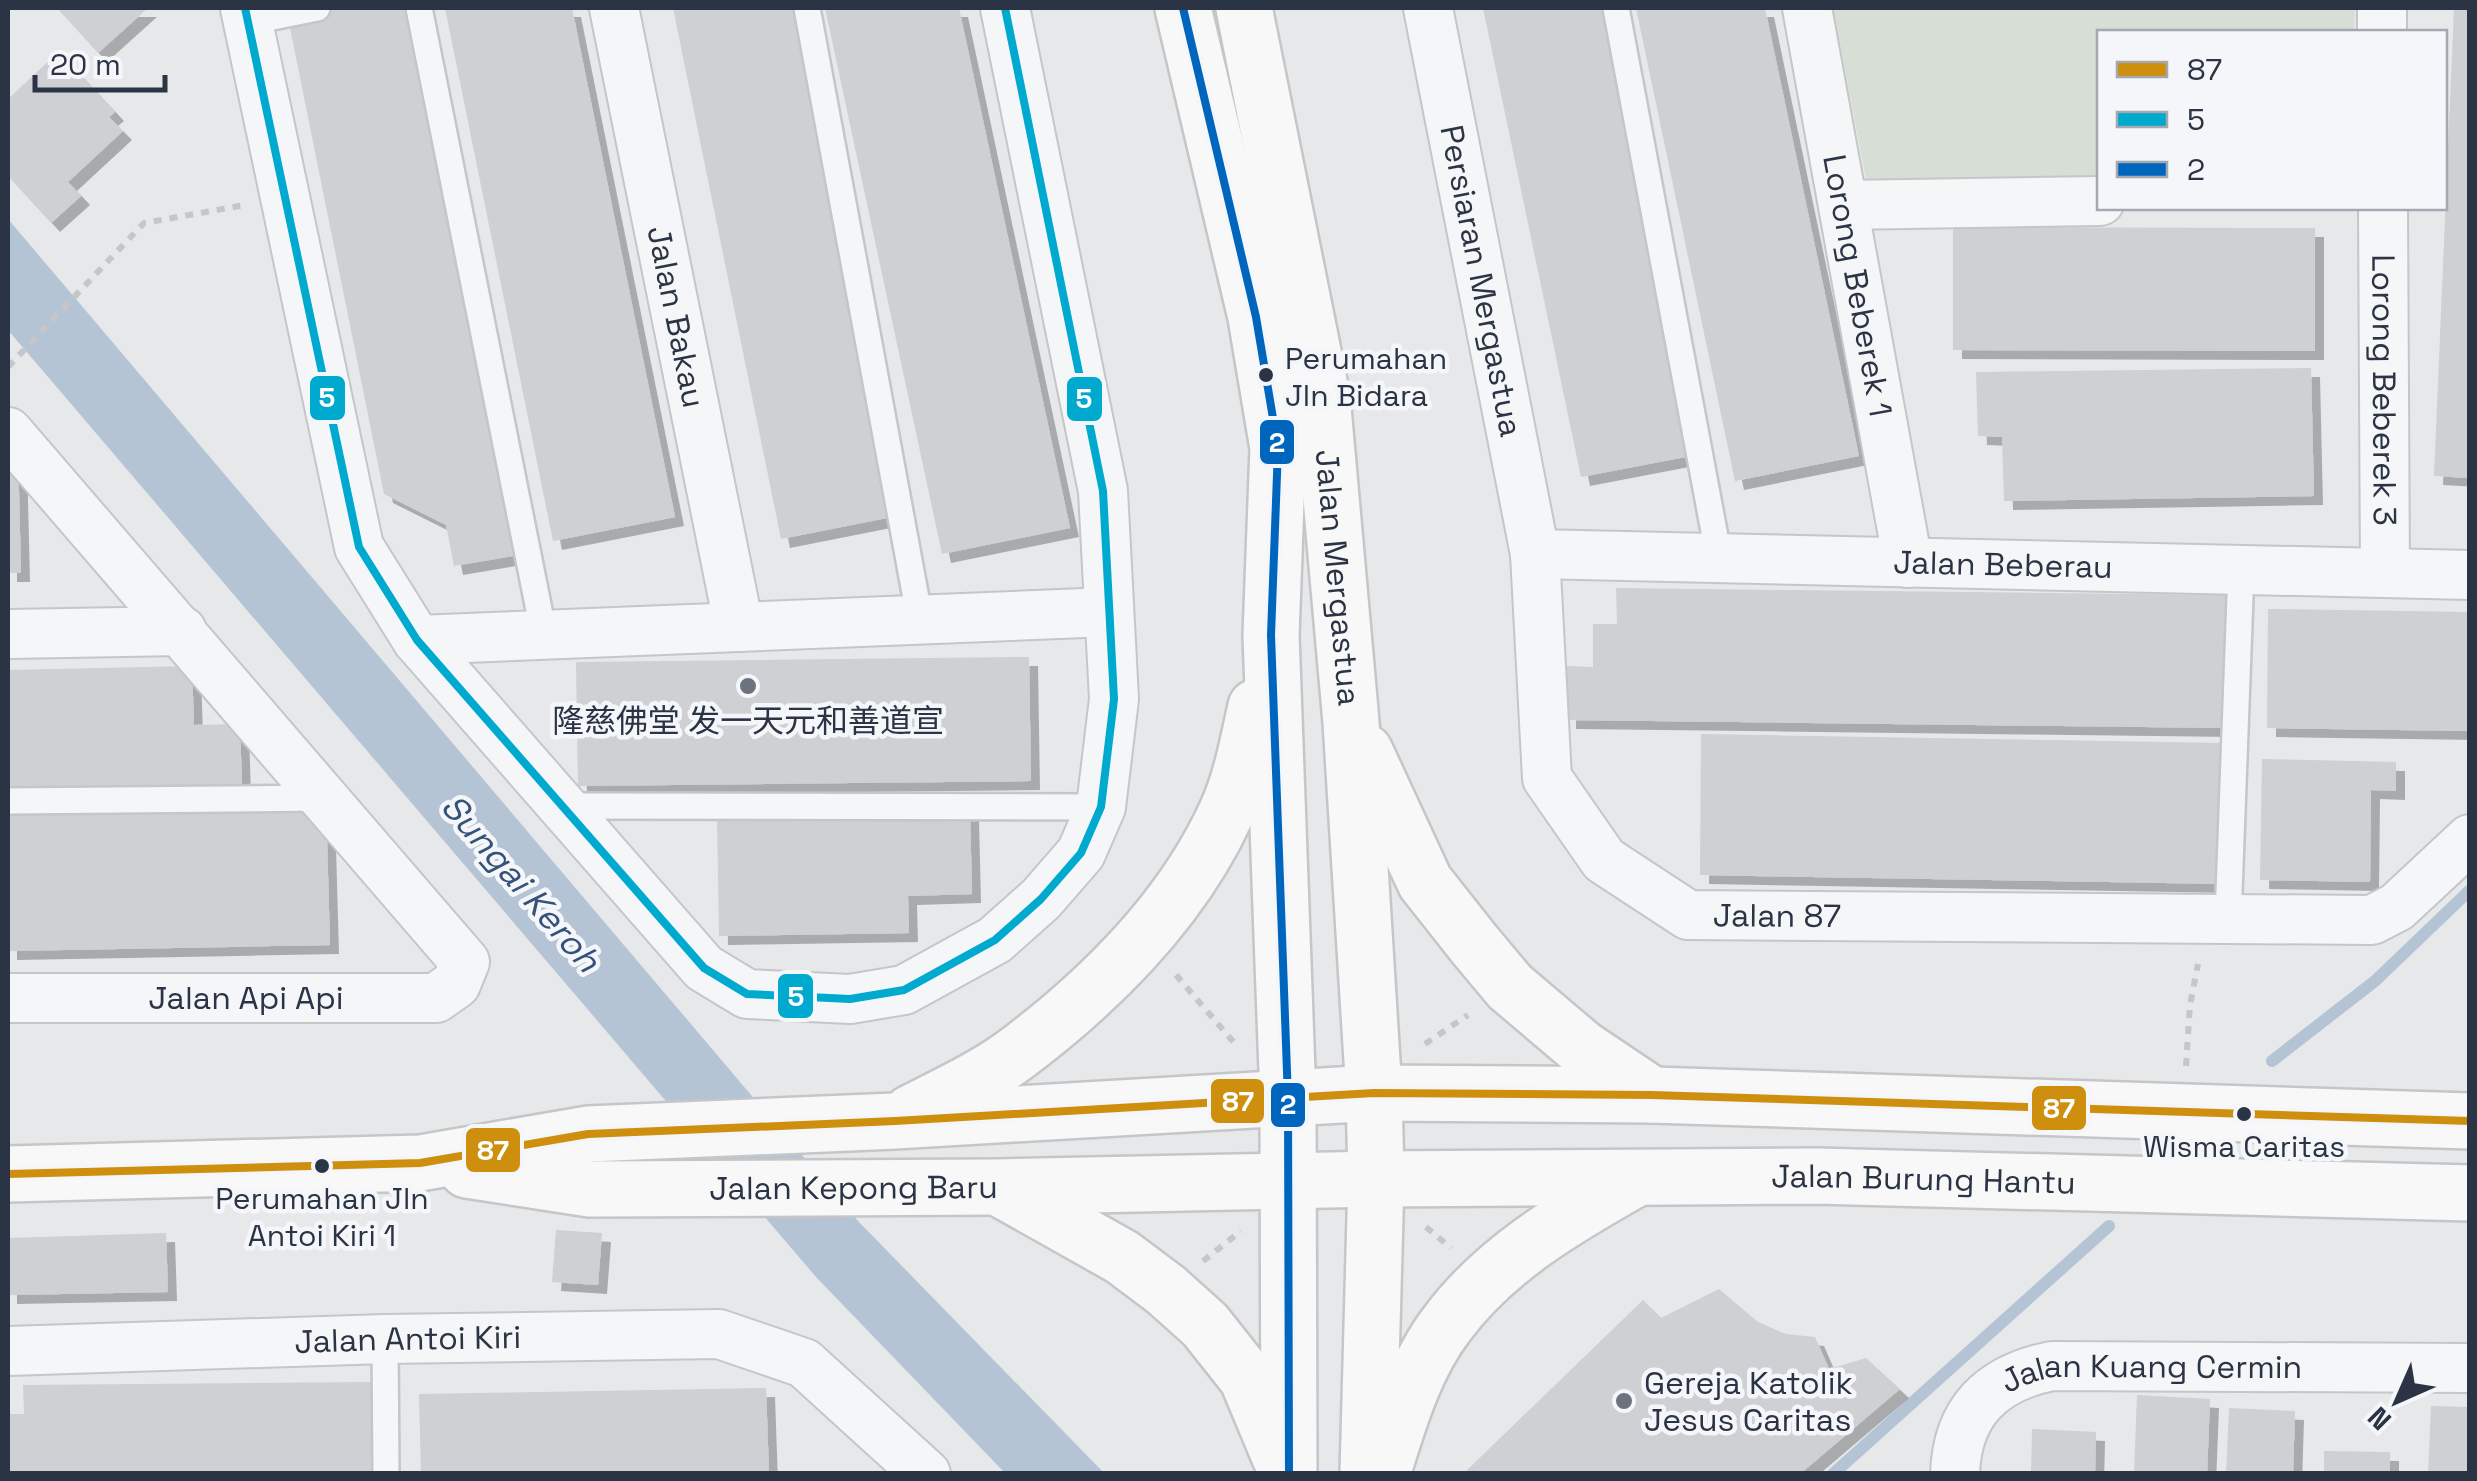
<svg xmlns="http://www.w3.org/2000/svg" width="2477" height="1481" font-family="'Space Grotesk','Noto Sans SC',sans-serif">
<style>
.green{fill:#d6ded6}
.water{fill:#b4c4d5}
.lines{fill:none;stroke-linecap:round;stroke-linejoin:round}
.stream{stroke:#b4c4d5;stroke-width:12}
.building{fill:#ced0d3;filter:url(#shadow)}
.lane-casing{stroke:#c4c6c8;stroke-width:30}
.street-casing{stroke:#c4c6c8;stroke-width:52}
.secondary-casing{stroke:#c4c6c8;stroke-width:60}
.path{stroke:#c5c6ca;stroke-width:6;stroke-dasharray:8 8;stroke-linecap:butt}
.lane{stroke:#f5f6f7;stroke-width:25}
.street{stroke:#f5f6f7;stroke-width:48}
.secondary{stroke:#f8f8f8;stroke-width:55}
.bus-1-casing{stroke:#f4f6f9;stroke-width:15}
.bus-2-casing{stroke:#f4f6f9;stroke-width:15}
.bus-3-casing{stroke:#f4f6f9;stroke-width:15}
.bus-1{stroke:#ce8f0e;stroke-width:8}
.bus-2{stroke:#00a9ce;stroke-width:8}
.bus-3{stroke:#0065bd;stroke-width:8}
.bus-dot{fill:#2b3445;stroke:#f4f6f9;stroke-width:4}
.poi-dot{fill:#6c737f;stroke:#f4f6f9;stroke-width:4}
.labels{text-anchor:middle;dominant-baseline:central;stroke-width:9;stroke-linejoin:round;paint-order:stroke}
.bus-label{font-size:30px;fill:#2b3445;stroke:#f4f6f9}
.street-label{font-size:32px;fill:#2b3445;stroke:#f4f6f9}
.poi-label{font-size:32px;fill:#2b3445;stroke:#f4f6f9}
.water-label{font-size:35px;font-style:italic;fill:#34527a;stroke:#f4f6f9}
.line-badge{stroke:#f4f6f9;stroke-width:4}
.badge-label{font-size:28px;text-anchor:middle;font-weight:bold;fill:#fff}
</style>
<defs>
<filter id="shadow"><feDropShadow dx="9" dy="9" stdDeviation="0" flood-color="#0004"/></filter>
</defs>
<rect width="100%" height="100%" fill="#e6e8ea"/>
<path class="green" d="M1833,8H2355L2354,32H2100L2099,176L1867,184Z"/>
<path class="water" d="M8,219L858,1221L1104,1473H1005L816,1277L8,330Z"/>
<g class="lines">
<g class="stream">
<path d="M2272,1061L2375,981L2470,890"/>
<path d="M1833,1474L2109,1226"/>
</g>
</g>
<g class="building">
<path d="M57,8H148L98,53Z"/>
<path d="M340,8H413L524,554L454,566L446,525L384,494L288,18Z"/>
<path d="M445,8H572L675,517L553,541Z"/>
<path d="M673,8H794L897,516L781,539Z"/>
<path d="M825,8H959L1070,528L942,554Z"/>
<path d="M1483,8H1608L1701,454L1581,477Z"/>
<path d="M1636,8H1765L1859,456L1735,481Z"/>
<path d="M2454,8H2470V478L2434,476Z"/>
<path d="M54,56L69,72L74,68L115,112L109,117L123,131L68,182L81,196L51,223L8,176V99Z"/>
<path d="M1953,227L2315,228V351L1953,350Z"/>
<path d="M2311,368L2314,496L2004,501L2002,437L1978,436L1976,372Z"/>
<path d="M8,450H18L21,573H8Z"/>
<path d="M1616,588L2227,595L2226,728L1567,720V666L1593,667V624H1617Z"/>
<path d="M2268,609L2470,612V731L2267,728Z"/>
<path d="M1029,657L1031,781L578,786L576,662Z"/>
<path d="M192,666L194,725L240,724L242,787L8,791V670Z"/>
<path d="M1701,734L2225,743L2223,884L1700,875Z"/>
<path d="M2262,759L2396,762V791L2371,790L2370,882L2260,880Z"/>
<path d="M326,803L330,945L8,951V809Z"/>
<path d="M970,811L972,894L908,896L909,933L719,936L717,815Z"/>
<path d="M556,1230L602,1233L598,1285L552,1282Z"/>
<path d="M166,1233L168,1292L8,1295V1238Z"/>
<path d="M1719,1289L1758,1322L1786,1334L1815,1337L1829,1369L1866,1358L1900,1389L1800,1474H1463L1643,1300L1661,1318Z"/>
<path d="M375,1382L376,1474H8V1414H24L23,1385Z"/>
<path d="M766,1388L769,1474H421L419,1394Z"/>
<path d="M2137,1395L2210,1399L2207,1474H2134Z"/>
<path d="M2431,1406L2470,1407V1474H2428Z"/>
<path d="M2229,1408L2295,1411L2293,1474H2226Z"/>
<path d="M2032,1429L2096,1432L2095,1474H2031Z"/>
<path d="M2324,1451L2390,1452V1474H2324Z"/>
</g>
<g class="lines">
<defs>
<g id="lane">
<path d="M419,8L544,635"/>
<path d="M807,8L920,620"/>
<path d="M1616,8L1719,558"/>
<path d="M248,22L317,8"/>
<path d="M8,801L325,798"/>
<path d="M562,806L1101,807"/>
<path d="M2228,920L2241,570"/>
<path d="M385,1339L386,1474"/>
</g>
<g id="street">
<path d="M245,8L359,547L417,640L704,968L747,994L850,999L904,990L995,940L1041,899L1081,853L1101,807L1114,699L1103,491L1005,8"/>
<path id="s1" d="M614,8L739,627"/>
<path id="s2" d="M1428,8L1535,554L1547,778L1604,860L1688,915L2372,920L2397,907L2470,839"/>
<path id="s3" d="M1807,8L1908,563"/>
<path d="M2382,8V32"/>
<path d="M1843,205L2100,201"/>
<path id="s4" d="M2383,208L2385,573"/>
<path d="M8,432L465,962L456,984L436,998H8"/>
<path id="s5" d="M1535,554L2470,575"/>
<path d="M8,634L182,631"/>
<path d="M417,640L1109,612"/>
<path id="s6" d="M8,1351L385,1339L719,1334L804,1363L926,1474"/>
<path id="s7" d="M1955,1474C1957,1411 1992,1378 2052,1366L2470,1368"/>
</g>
<g id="secondary">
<path d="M1183,8L1256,317L1278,448L1271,635L1288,1099L1289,1474"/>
<path id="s8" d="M1244,8L1322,397L1351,722L1374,1093L1376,1179L1368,1474"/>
<path d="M1365,752L1425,882L1474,944L1510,987L1582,1048L1652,1095"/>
<path d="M911,1113C950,1093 990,1075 1024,1048C1106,985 1184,906 1227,811C1242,778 1248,742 1256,707"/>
<path id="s9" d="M467,1170L590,1189L997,1187L1376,1179L1816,1176L2470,1193"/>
<path d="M8,1174L420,1163L588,1134L895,1121L1374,1093L1652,1095L2470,1121"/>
<path d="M1001,1189L1122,1257L1166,1290L1205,1325L1247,1378L1280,1457"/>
<path d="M1385,1465C1400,1417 1416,1364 1447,1324C1495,1259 1566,1218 1635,1179"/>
</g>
</defs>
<use href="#lane" class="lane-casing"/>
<use href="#street" class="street-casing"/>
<use href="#secondary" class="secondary-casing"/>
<g class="path">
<path d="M8,367L144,223L245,205"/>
<path d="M1176,975L1236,1045"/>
<path d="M1425,1044L1468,1015"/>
<path d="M2186,1066L2190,1005L2198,964"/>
<path d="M1426,1227L1451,1248"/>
<path d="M1203,1261L1241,1231"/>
</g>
<use href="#lane" class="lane"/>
<use href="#street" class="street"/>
<use href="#secondary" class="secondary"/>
<defs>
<path id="bus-1" d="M8,1174L420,1163L588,1134L895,1121L1374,1093L1652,1095L2470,1121"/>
<path id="bus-2" d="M245,8L359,547L417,640L704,968L747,994L850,999L904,990L995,940L1041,899L1081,853L1101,807L1114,699L1103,491L1005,8"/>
<path id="bus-3" d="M1183,8L1256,317L1278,448L1271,635L1288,1099L1289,1474"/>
</defs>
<use href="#bus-1" class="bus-1-casing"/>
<use href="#bus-2" class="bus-2-casing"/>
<use href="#bus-3" class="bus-3-casing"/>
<use href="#bus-1" class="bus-1"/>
<use href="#bus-2" class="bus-2"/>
<use href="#bus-3" class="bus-3"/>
</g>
<g class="bus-dot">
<circle cx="1266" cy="375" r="9"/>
<circle cx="2244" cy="1114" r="9"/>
<circle cx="322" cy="1166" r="9"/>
</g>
<g class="poi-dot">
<circle cx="748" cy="686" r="10"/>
<circle cx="1624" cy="1401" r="10"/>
</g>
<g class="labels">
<g class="bus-label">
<text x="1285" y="358" text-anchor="start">Perumahan<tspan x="1285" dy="37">Jln Bidara</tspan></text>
<text x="2244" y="1146">Wisma Caritas</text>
<text x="322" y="1198">Perumahan Jln<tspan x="322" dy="37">Antoi Kiri 1</tspan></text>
</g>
<g class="street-label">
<text stroke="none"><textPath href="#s2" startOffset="278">Persiaran Mergastua</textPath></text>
<text stroke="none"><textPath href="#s3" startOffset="282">Lorong Beberek 1</textPath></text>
<text stroke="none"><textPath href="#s1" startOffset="315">Jalan Bakau</textPath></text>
<text stroke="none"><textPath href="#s4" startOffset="182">Lorong Beberek 3</textPath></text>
<text stroke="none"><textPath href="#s5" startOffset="468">Jalan Beberau</textPath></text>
<text stroke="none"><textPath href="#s8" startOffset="578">Jalan Mergastua</textPath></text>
<text stroke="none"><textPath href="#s2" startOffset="1070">Jalan 87</textPath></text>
<text x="246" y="998">Jalan Api Api</text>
<text stroke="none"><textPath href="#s9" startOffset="1458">Jalan Burung Hantu</textPath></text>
<text stroke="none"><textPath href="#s9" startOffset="388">Jalan Kepong Baru</textPath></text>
<text stroke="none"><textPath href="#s6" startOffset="400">Jalan Antoi Kiri</textPath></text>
<text stroke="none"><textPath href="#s7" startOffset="258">Jalan Kuang Cermin</textPath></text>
</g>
<g class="poi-label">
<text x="748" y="721">隆慈佛堂 发一天元和善道宣</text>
<text x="1644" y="1383" text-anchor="start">Gereja Katolik<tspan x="1644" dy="37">Jesus Caritas</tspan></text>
</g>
<g class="water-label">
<text transform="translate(521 883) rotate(49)">Sungai Keroh</text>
</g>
</g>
<g class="line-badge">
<rect x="308" y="374" width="39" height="48" rx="10" fill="#00a9ce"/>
<rect x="1065" y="375" width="39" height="48" rx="10" fill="#00a9ce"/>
<rect x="1258" y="418" width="38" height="48" rx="10" fill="#0065bd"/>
<rect x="776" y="972" width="39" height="48" rx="10" fill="#00a9ce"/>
<rect x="1209" y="1077" width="57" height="48" rx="10" fill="#ce8f0e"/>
<rect x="1269" y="1081" width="38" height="48" rx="10" fill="#0065bd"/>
<rect x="2030" y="1084" width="58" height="48" rx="10" fill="#ce8f0e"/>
<rect x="464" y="1126" width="58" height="48" rx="10" fill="#ce8f0e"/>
</g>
<g class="badge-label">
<text x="327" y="407">5</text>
<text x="1084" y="408">5</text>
<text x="1277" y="452">2</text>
<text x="796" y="1006">5</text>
<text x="1238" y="1111">87</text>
<text x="1288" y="1114">2</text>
<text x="2059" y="1118">87</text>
<text x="493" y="1160">87</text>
</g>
<rect width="2477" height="1481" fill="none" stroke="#2b3445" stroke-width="20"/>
<rect x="2097" y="30" width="350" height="180" fill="#f4f6f9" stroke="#a4a8b1" stroke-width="2.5"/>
<rect x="2117" y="62" width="50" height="15" fill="#ce8f0e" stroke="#a4a8b1" stroke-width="2.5"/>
<text x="2187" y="80" font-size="30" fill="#2b3445">87</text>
<rect x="2117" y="112" width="50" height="15" fill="#00a9ce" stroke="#a4a8b1" stroke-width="2.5"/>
<text x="2187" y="130" font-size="30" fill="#2b3445">5</text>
<rect x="2117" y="162" width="50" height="15" fill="#0065bd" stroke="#a4a8b1" stroke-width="2.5"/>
<text x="2187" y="180" font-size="30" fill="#2b3445">2</text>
<g transform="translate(2397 1401) rotate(225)" stroke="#f4f6f9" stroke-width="8" paint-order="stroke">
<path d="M0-8L18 38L0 25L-18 38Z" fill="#2b3445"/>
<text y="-15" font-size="28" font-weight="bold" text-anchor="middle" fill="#2b3445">N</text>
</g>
<path d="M35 75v15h130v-15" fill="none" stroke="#2b3445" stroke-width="5"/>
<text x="50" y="75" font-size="30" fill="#2b3445" stroke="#f4f6f9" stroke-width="8" paint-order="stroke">20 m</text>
</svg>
